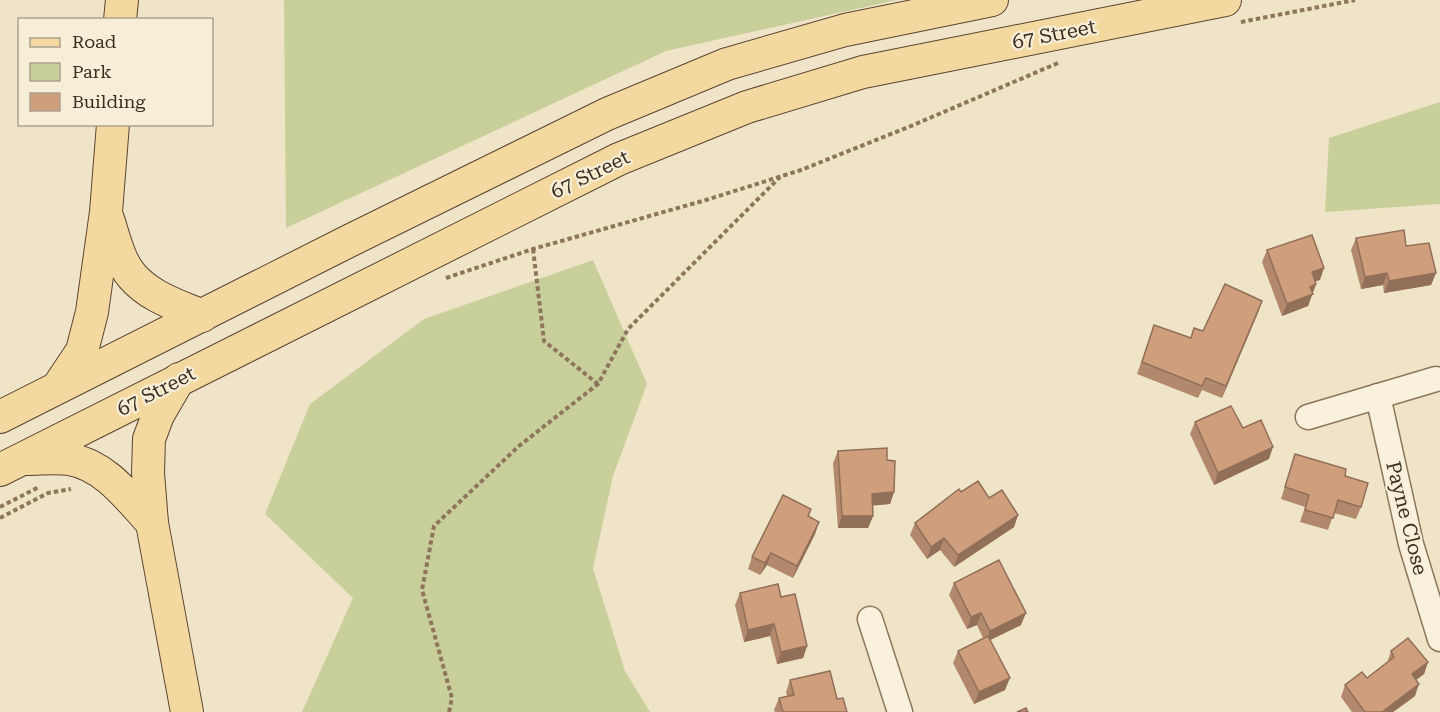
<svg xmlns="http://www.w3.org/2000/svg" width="1440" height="712" font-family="'Roboto Serif',serif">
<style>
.green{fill:#c9cf9b}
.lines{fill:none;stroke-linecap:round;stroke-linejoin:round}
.minor-casing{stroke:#8d765c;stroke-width:27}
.major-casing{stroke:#5b4430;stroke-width:34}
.path{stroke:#8d765c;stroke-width:4;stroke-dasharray:4.5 3;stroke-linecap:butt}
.minor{stroke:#faf1dc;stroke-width:24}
.major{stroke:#f3d9a0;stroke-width:32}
.wall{fill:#b2896c}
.shaded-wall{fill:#916f58}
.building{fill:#cf9f7d;stroke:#916f58;stroke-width:1.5}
.labels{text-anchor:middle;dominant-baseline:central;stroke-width:4.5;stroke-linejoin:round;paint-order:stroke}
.street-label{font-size:20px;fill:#3d2e20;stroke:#f7eed8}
</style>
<rect width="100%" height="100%" fill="#f0e4c8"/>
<g class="green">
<path d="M284,0H897L666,51L286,228Z"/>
<path d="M1440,102V204L1325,212L1329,138Z"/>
<path d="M593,260L647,384L613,476L593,568L625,671L650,712H302L353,598L265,514L310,404L424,319Z"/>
</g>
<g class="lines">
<defs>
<g id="minor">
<path d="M1378,396L1411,544L1440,639"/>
<path d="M1308,417L1436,379"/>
<path d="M870,619L900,712"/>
</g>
<g id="major">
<path d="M120,20L122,0"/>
<path d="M108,219C114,237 119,261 132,276C150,297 177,305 202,316"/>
<path d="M179,379L158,415L149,439L148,473L152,523L187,712"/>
<path d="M58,387L82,351L92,312L106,212L113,124"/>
<path d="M0,417L351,240L607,114L727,64L845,30L992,0"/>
<path d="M27,459C40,459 55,457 69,459C105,465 128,497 152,523"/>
<path d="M0,470L619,159L747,107L863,72L1225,0"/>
</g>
</defs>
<use href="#minor" class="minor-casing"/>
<use href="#major" class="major-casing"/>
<g class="path">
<path d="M1241,22L1355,0"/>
<path d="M533,249L544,341L598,384"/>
<path d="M446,278L533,249L706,200L801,170L911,126L1058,63"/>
<path d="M0,507L39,487"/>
<path d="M0,518L48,493L71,489"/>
<path d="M449,712L452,698L422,590L434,526L519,446L598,384L628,329L780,177"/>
</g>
<use href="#minor" class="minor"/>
<use href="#major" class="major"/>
</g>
<g class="wall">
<path d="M1356,238L1406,246L1436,273L1431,285L1384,293L1383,285L1361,289L1351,250Z"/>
<path d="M1267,250L1320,280L1315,281L1316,284L1308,306L1282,316L1262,262Z"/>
<path d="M1262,301L1222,398L1202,390L1198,398L1137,374L1154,325L1191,338Z"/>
<path d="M1195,422L1243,428L1269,459L1214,485L1190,434Z"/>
<path d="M838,451L887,460L894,492L890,504L872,505L873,516L868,528H838L833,463Z"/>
<path d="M1295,454L1345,476L1361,507L1356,519L1334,513L1328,530L1300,522L1305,507L1281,499Z"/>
<path d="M961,492L989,498L1018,515L1014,527L954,567L940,550L927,559L910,535L915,523Z"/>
<path d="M811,509L809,516L819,522L815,534L793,578L767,565L760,575L748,569L752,557Z"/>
<path d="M954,583L1021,625L990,640L1005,690L974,704L953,663L958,651L983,638L977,625L967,629L949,595Z"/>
<path d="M740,593L781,597L807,646L803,658L777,664L770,636L744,642L735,605Z"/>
<path d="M1391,651L1428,662L1424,674L1416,680L1415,696L1393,712H1352L1341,697L1345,685L1367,678L1387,663Z"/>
<path d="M790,680L837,699L847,712H775L774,710L779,698L787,696L786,692Z"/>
</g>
<g class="shaded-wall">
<path d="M1324,268L1320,280L1307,284L1312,272Z"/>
<path d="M1387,273L1383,285L1361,289L1365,277Z"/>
<path d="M1436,273L1431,285L1384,293L1389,281Z"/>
<path d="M1316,284L1308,306L1282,316L1287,304L1310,287Z"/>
<path d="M1262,301L1258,313L1222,398L1226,386Z"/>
<path d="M1273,447L1269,459L1214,485L1218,473Z"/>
<path d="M894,492L890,504L868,506L872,494Z"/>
<path d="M1018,515L1014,527L954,567L958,555Z"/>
<path d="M842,516H873L868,528H838Z"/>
<path d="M819,522L815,534L793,578L797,566Z"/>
<path d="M944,538L940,550L927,559L931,547Z"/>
<path d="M771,553L767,565L760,575L765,563Z"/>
<path d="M981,613L977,625L967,629L971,617Z"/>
<path d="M1026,613L1021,625L986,642L990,631Z"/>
<path d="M774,624L770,636L744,642L748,630Z"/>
<path d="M807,646L803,658L777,664L781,652Z"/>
<path d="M1428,662L1424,674L1408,686L1412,674Z"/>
<path d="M1010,678L1005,690L974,704L979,692Z"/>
<path d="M1419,684L1415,696L1393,712H1382Z"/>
</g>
<g class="building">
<path d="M1404,230L1406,246L1429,243L1436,273L1389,281L1387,273L1365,277L1356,238Z"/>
<path d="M1312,235L1324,268L1312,272L1316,284L1310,287L1313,294L1287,304L1267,250Z"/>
<path d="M1225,284L1262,301L1226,386L1206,378L1202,386L1142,362L1154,325L1191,338L1194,328L1203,331Z"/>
<path d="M1231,406L1243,428L1261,420L1273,447L1218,473L1195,422Z"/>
<path d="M887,448V460L895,461L894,492L872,494L873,516H842L838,451Z"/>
<path d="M1295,454L1346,469L1345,476L1368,483L1361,507L1338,500L1333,518L1305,510L1309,495L1285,487Z"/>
<path d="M978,481L989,498L1002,490L1018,515L958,555L944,538L931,547L915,523L959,489L961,492Z"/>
<path d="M783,495L811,509L808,516L819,522L797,566L771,553L765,563L752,557Z"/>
<path d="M999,560L1026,613L990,631L981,613L971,617L954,583Z"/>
<path d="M778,584L781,597L795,594L807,646L781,652L774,624L748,630L740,593Z"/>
<path d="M988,636L1010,678L979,692L958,651Z"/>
<path d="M1408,638L1428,662L1412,674L1419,684L1382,712H1365L1345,685L1362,672L1367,678L1394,657L1391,651Z"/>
<path d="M830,671L837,699L843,698L847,712H783L779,698L794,695L790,680Z"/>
<path d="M1026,708L1028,712H1017Z"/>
</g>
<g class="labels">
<g class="street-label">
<text transform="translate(1054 34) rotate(-11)">67 Street</text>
<text transform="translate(590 174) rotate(-26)">67 Street</text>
<text transform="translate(156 391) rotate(-27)">67 Street</text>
<text transform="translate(1407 518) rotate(76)">Payne Close</text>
</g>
</g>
<rect x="18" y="18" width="195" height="108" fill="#f7eed8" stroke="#ada18e" stroke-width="1.5"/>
<rect x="30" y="38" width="30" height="9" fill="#f3d9a0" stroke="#ada18e" stroke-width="1.5"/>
<text x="72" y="48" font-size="18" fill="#3d2e20">Road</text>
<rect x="30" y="63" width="30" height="18" fill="#c9cf9b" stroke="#ada18e" stroke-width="1.5"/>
<text x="72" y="78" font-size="18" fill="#3d2e20">Park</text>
<rect x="30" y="93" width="30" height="18" fill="#cf9f7d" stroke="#ada18e" stroke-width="1.5"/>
<text x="72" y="108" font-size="18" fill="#3d2e20">Building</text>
</svg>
